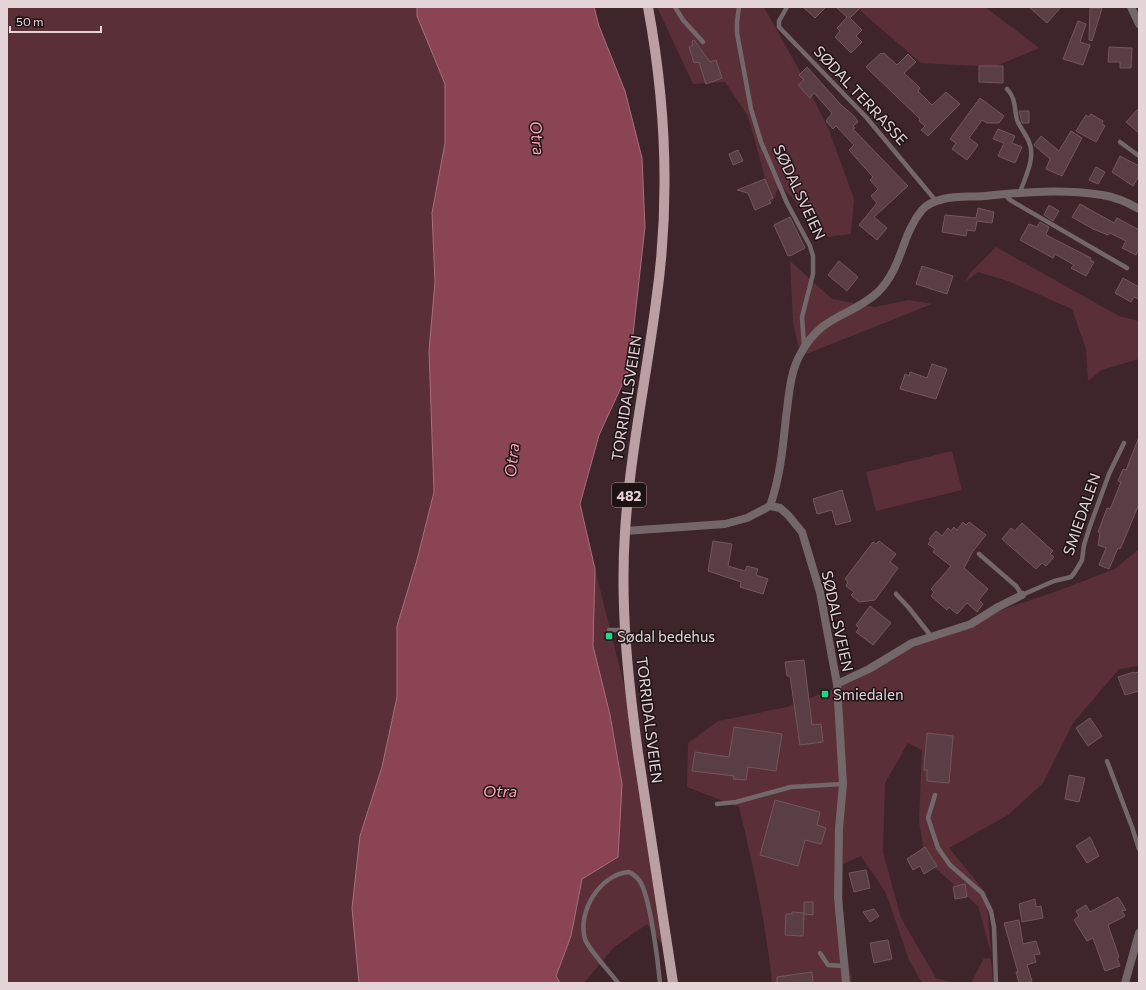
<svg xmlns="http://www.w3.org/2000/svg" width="1146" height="990" font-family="Commissioner,sans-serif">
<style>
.green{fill:#5a2f38}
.water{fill:#8b4454;stroke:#a6707c}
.building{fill:#593e43;stroke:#73575b}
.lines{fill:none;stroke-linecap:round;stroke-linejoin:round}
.service{stroke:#746769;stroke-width:4.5}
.minor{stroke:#746769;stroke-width:8}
.primary{stroke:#ba9fa3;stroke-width:10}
.poi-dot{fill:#1bd988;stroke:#1d1214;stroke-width:1.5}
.labels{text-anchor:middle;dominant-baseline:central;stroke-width:3;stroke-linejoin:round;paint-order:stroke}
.shield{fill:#1d1214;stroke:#aa9a9d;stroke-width:1}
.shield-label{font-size:14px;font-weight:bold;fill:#e6d5d8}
.street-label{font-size:15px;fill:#e6d5d8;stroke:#1d1214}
.poi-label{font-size:15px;fill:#e6d5d8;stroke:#1d1214;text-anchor:start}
.water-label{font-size:16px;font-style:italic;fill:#fca7b7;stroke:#1d1214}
</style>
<rect width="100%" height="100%" fill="#3e252a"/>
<g class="green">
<path d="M7,7H498L460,983H7Z"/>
<path d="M657,7H763L765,9L798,68L829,130L854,199L851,234L827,237L780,184L772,203L748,116L725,82L693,84Z"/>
<path d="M858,7H985L1039,48L994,67L921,63L866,16Z"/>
<path d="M996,247L1119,316L1139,321V359L1102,370L1088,381L1086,349L1072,309L1008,281L978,272L965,282L970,273Z"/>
<path d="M790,261L832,299L875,307L909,300L932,304L801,356L793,323Z"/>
<path d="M952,451L962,490L876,511L866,472Z"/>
<path d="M1139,549V666L1119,669L1073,723L1043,783L1008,815L949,848L986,893L991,953L978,906L925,859L919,821L922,750L908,743L885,783L883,852L901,918L936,978L955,983H922L909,960L886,893L861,856L843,864V931L852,983H772C766,923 753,865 739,807L687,787L688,743L718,721L787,707L854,681L898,654L983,616L1052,593L1115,569Z"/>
<path d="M595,569L634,725L667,951L647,924L613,948L584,983H560L556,976L571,936L582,879L622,784L610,715L593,646Z"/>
<path d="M984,958L991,959L993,983H971Z"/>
</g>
<path class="water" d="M417,7H594L599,26L625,91L642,158L645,227L629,370L599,435L580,504L595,569L593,646L610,715L622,784L618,857L582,879L571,936L556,976L560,983H359L352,908L360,836L382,767L397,697V626L417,560L434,492L429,351L435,282L432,213L445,143V84L417,16Z"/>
<g class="building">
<path d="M803,7H826L815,18Z"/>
<path d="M836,7H861L850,18L862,30L856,36L862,42L851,53L835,37L840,31L837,28L847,17Z"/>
<path d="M1029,7H1061L1047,23Z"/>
<path d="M1090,8H1102L1092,41L1089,40Z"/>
<path d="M1078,21L1086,24L1080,42L1090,45L1083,65L1063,59Z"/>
<path d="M694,40L710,62L716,60L722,78L706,84L699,62L694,63L689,47L693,45L692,41Z"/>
<path d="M1109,47L1132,48L1131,68H1120V62H1108Z"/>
<path d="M881,53L882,54L884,53L897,65L908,54L916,62L904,73L920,88L918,91L932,105L946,92L960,104L928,136L921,130L925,126L919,121L920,119L866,67Z"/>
<path d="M979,66H1003V83L979,82Z"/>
<path d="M807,67L841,105L854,116L858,122L853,126L855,128L853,129L908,186L874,217L887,228L877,240L859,225L877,203L871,196L878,189L870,180L873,177L849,150L854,145L836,126L833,129L826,121L832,113L814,93L810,98L798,85L804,80L799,75Z"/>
<path d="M980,98L1004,116L999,123H987L982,120L969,138L978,145L967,160L952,149L956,143L950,139Z"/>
<path d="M1139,108V133L1126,122Z"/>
<path d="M1019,111H1029V123H1022Z"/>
<path d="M1091,114L1103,121L1102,124L1105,126L1096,142L1076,131L1086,115L1089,117Z"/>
<path d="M998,129L1015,136L1012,143L1022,147L1015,163L998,156L1004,143L993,139Z"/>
<path d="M1071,131L1082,138L1062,176L1046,169L1050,159L1034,145L1041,136L1059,151Z"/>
<path d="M738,150L743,161L733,165L729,154Z"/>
<path d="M1120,156L1139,166V176L1133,186L1112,172Z"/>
<path d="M1096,167L1105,172L1098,184L1089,180Z"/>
<path d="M765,179L773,198L769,200L771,203L755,210L748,193L737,190Z"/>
<path d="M1080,204L1114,223L1117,218L1139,230V249L1136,255L1122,248L1126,241L1110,233L1108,235L1093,229L1072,217Z"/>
<path d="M1049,205L1059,211L1053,221L1044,215Z"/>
<path d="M978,208L994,212L992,223L977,221L975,231L967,230L966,236L942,232L945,215L976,218Z"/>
<path d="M790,217L805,248L792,255L788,256L774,225Z"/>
<path d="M1040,222L1049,227L1046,234L1048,236L1091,258L1090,260L1094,262L1086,276L1071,268L1074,265L1055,254L1053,258L1020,240L1029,224L1037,227Z"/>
<path d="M839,261L858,277L847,291L828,275Z"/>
<path d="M922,266L953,276L947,294L916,284Z"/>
<path d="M1123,278L1139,287V299L1134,297L1131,302L1115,293Z"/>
<path d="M932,364L947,369L936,399L900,389L905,374L909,376L910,372L927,378Z"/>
<path d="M1139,437V504L1122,545L1120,549L1118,548L1109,569L1099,565L1106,548L1098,545L1100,533L1098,532L1107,508L1110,509L1113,502L1121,482L1118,481L1123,469L1126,470Z"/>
<path d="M842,490L851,521L836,525L832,510L817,514L813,499Z"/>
<path d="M963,522L966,525L969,522L986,535L973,551L964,568L988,589L979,600L983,604L977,612L967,603L957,614L949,607L947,610L931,596L934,592L931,589L951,566L933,552L935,549L928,544L931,540L929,539L936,531L942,536L948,528L951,531L954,527L957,530Z"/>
<path d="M1022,523L1053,551L1050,554L1054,557L1046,566L1042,563L1036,569L1002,539L1011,528L1015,531Z"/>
<path d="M713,541L732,544L728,566L745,571L747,566L758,569L756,575L768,579L763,594L740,587L741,582L708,571Z"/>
<path d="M879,541L896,554L890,562L898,568L875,600L859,602L851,595L854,592L846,586L848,582L845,579L873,542L876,544Z"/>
<path d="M870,606L891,623L873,645L856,632L859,628L856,625Z"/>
<path d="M804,660L812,725L821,724L823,742L800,745L790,676H787L785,662Z"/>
<path d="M1134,672V673L1139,672V691L1125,695L1118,677Z"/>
<path d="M1090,718L1102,736L1088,746L1076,728Z"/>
<path d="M734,727L782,734L776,771L748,767L746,780L733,779L734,776L692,771L695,752L729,757Z"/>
<path d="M927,733L953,736L949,783L927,781V770H924Z"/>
<path d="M1069,775L1085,778L1079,802L1065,799Z"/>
<path d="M775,800L820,812L817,825L826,828L821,844L805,840L798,866L760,855Z"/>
<path d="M1090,837L1099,856L1087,863L1076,846Z"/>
<path d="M925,847L937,866L924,874L920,866L913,870L907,859Z"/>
<path d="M866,870L870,888L854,892L849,873Z"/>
<path d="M965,884L967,897L955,899L953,887Z"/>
<path d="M1118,897L1126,910L1122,911L1125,916L1108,925L1119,957L1117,958L1120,966L1105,971L1093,938L1087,941L1074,920L1079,916L1076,911L1086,905L1090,912Z"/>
<path d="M1035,899L1036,907L1041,906L1043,918L1022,922L1019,904Z"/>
<path d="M804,902H813V915L804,914Z"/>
<path d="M874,909L879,916L870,922L863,912Z"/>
<path d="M792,912L804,913L803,936L785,935L786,914H792Z"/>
<path d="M1019,920L1023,944L1036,941L1040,954L1034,955L1036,962L1027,965L1032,981L1024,983H1019L1016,972H1018L1004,923Z"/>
<path d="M888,940L892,959L874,963L870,943Z"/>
<path d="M812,972L813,983H777V977Z"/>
</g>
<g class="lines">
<g class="service">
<path d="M675,7L683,20L703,42"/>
<path d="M739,7L737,22V33L751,109L761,142L787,203L810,246L813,256V274L802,317L804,346"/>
<path d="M787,7L779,21V27L866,117L936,201"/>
<path d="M1007,89C1016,98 1014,108 1017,120C1020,128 1026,134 1029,142C1036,157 1025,178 1020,192"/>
<path d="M1120,142L1139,156"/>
<path d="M1004,194L1010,200L1127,268"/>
<path d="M979,554L1016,586L1022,595L1054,581L1071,577L1075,572L1082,560L1084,545L1090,526L1109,474L1124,443"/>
<path d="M896,594L909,608L931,636"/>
<path d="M609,630H625"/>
<path d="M1107,761L1132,827L1139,849"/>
<path d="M935,795L928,818L938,848L950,865L982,893L991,911L994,927L996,983"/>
<path d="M717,804L736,802L791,787L843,784"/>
<path d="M820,953L828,965L844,966"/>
<path d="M618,983C611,973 588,949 585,939C577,912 600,874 629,872C633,874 636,876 639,880C650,894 658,962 660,983"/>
</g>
<g class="minor">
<path d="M1131,7L1139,24"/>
<path d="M770,506C780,478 783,447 786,417C789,396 790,371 801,353C822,314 851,317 878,292C903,267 901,235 922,210C927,204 935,201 943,199C956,196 971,197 985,196C1024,192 1063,189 1102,195C1116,197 1127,202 1139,209"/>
<path d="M625,531L725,524L747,518L770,506L780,508L788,515L802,532L820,592L837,684L843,784L839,829L838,898L846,983"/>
<path d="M837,684L869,669L912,643L971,624L998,607L1022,595"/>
<path d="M1125,983L1139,933"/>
</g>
<path class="primary" d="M648,7C666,104 670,205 656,302C646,379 630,454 625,532C620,606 628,680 638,753C650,830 661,907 673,983"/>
</g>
<g class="poi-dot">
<rect x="605" y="632" width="8" height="8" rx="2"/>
<rect x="821" y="690" width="8" height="8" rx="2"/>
</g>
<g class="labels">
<rect class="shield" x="612" y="483" width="34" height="24" rx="3"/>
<g class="shield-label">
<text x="629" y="495">482</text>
</g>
<g class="street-label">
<text transform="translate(861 95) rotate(47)">SØDAL TERRASSE</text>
<text transform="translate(800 192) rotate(65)">SØDALSVEIEN</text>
<text transform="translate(626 398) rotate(-81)">TORRIDALSVEIEN</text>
<text transform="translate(1081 514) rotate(-71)">SMIEDALEN</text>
<text transform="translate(838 621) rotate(78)">SØDALSVEIEN</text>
<text transform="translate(650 720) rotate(83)">TORRIDALSVEIEN</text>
</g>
<g class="poi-label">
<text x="617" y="636">Sødal bedehus</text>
<text x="833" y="694">Smiedalen</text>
</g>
<g class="water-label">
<text transform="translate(538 138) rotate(83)">Otra</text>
<text transform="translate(511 460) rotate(-84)">Otra</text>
<text x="500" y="790">Otra</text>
</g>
</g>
<rect width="1146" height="990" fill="none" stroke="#e6d5d8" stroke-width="16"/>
<path d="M10 26v6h91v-6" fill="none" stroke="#e6d5d8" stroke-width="2"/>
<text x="16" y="26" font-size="12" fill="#e6d5d8" stroke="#1d1214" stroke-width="3" paint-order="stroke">50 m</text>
</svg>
